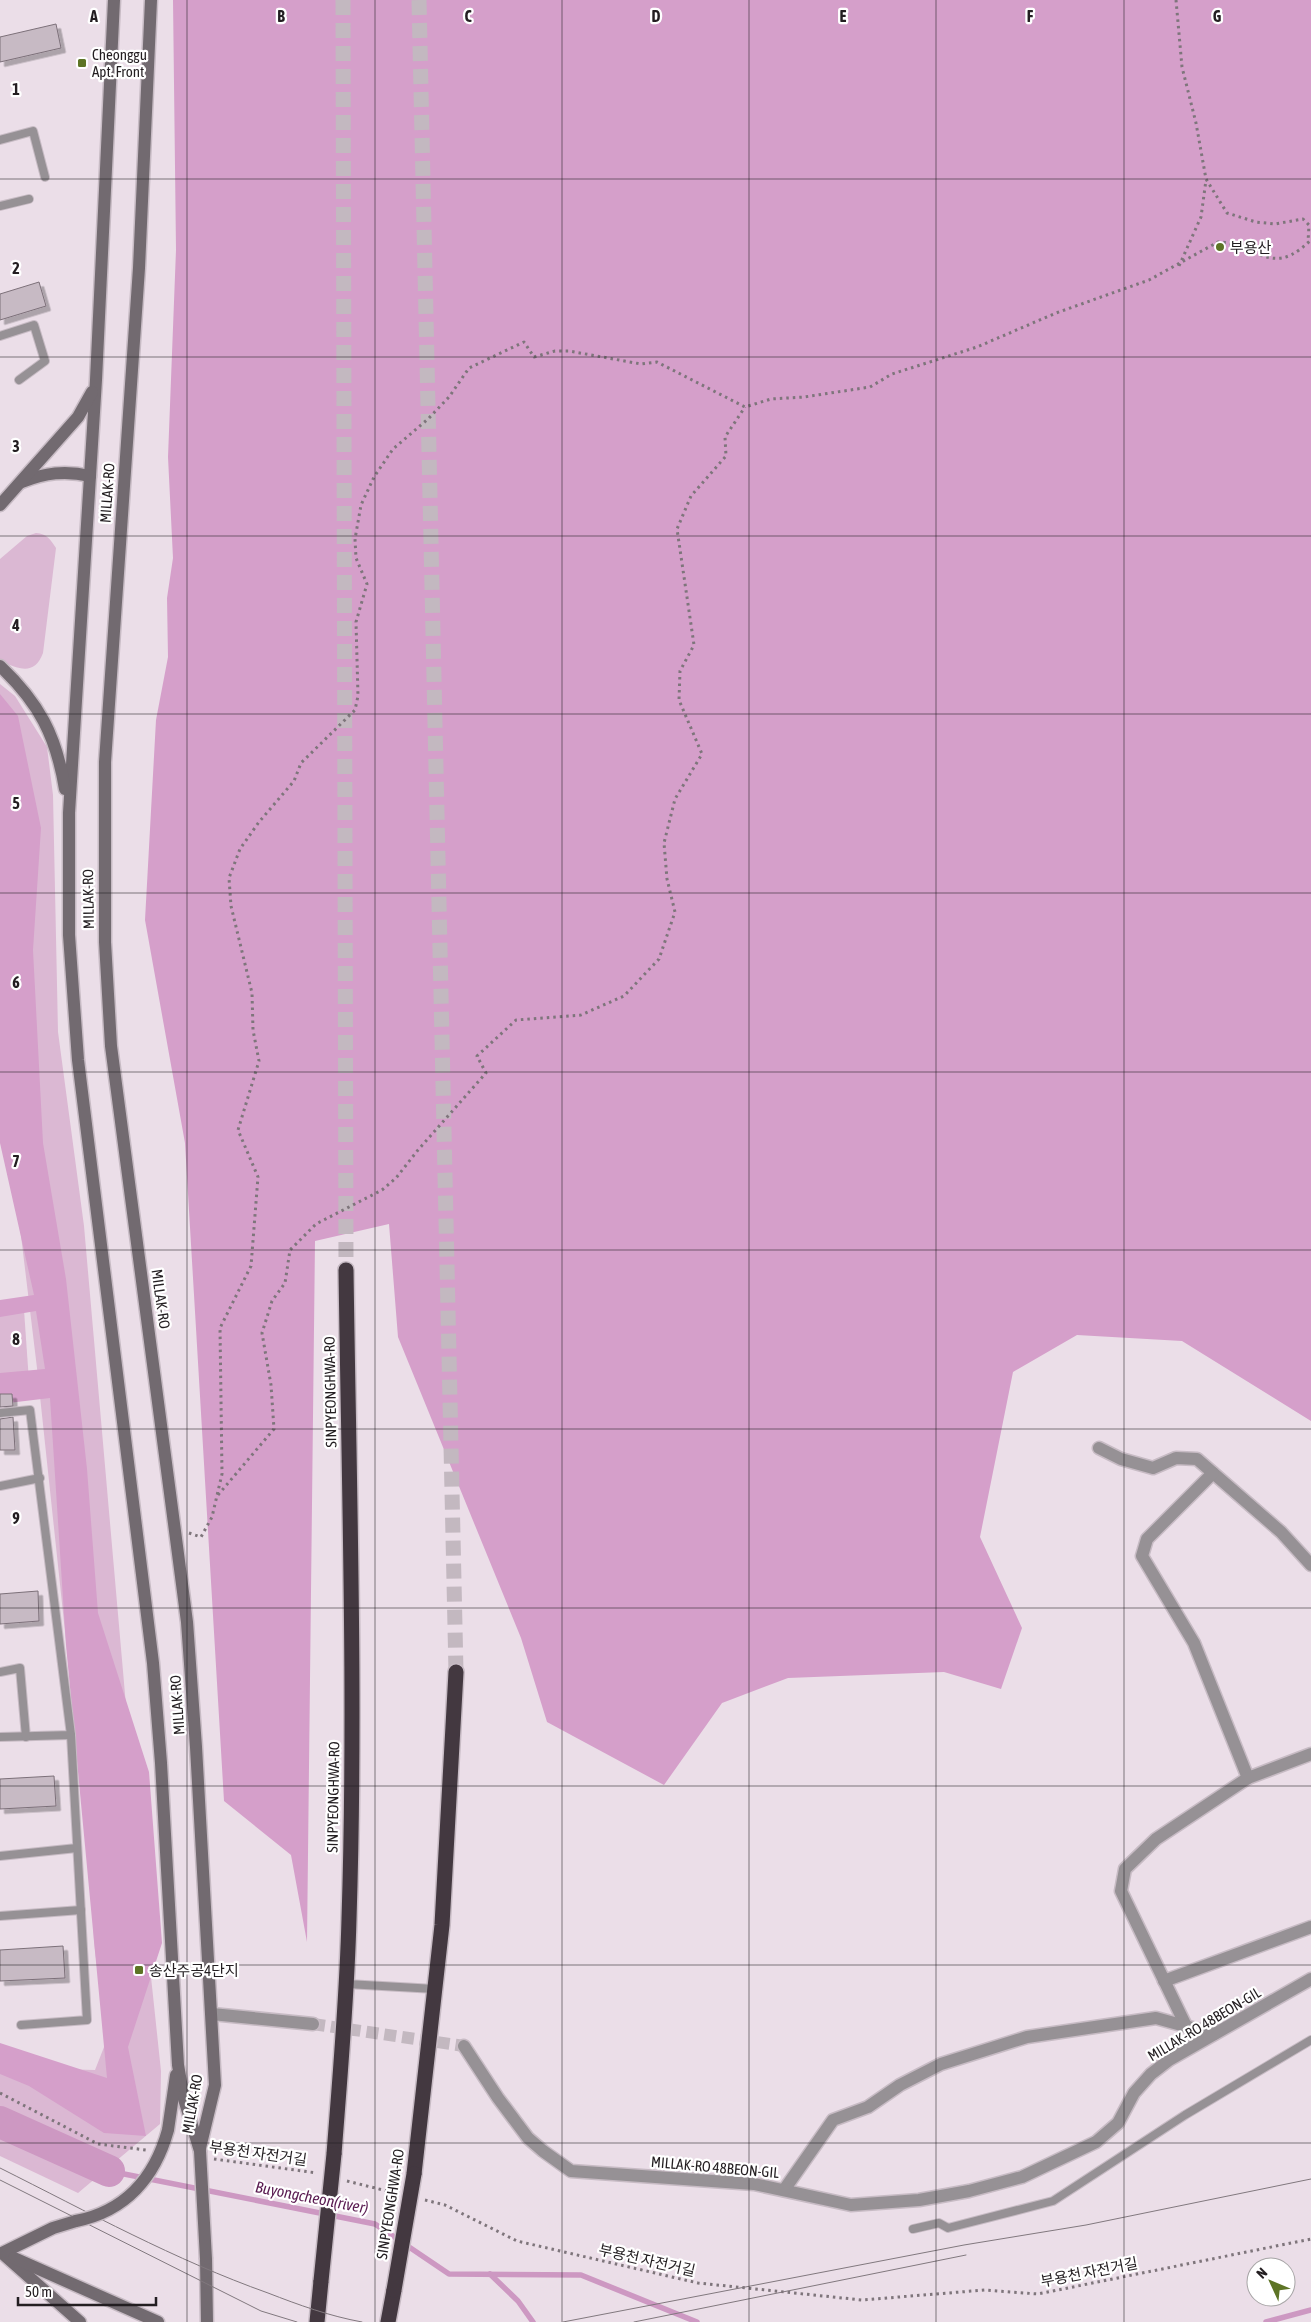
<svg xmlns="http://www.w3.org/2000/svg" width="1311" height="2322" font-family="'Asap Condensed','Noto Sans KR',sans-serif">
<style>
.green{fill:#dbb8d3}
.forest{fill:#d59fca}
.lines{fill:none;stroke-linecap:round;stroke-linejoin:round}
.stream{stroke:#cd98c2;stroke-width:5.5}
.river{stroke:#cd98c2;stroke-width:32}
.building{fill:#c7bac4;stroke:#7c7079;filter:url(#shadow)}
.street-tunnel{stroke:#c3b8c0;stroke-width:12;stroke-dasharray:12 6;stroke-linecap:butt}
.highway-tunnel{stroke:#c3b8c0;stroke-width:15;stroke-dasharray:15 8;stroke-linecap:butt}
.lane-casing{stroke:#c7bbc4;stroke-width:10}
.street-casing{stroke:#c7bbc4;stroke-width:15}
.secondary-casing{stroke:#c7bbc4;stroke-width:15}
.highway-casing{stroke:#c7bbc4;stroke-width:18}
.path{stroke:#7e757b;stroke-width:3;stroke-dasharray:2.5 4;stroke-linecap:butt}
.lane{stroke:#969195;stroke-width:8}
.street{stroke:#969195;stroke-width:12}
.secondary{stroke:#726a70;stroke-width:12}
.highway{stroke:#433840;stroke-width:15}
.tram{stroke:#81787e;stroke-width:1}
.secondary-bridge-casing{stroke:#c7bbc4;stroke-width:15;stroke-linecap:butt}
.highway-bridge-casing{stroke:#c7bbc4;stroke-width:18;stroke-linecap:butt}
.secondary-bridge{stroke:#726a70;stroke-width:12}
.highway-bridge{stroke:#433840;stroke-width:15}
.grid{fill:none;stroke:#231e21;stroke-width:1;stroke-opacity:0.55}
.poi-dot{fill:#5d7425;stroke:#fff;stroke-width:2}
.labels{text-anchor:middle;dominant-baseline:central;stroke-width:4.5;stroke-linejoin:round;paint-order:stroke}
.poi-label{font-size:15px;fill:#231e21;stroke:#fff;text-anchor:start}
.street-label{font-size:15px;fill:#231e21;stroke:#fff}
.water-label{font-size:16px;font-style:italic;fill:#591a50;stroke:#fff}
.grid-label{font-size:16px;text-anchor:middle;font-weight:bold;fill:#231e21;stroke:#fff;stroke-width:4.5;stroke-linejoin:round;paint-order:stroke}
</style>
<defs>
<filter id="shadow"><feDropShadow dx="4.5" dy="4.5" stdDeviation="0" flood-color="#0004"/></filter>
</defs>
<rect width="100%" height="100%" fill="#ebdee8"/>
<g class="green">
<path d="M36,533C47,534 50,539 56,548L43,653C34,677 18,668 0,661V559L27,536Z"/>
<path d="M0,684L15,696L47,747L53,795L58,1032L84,1226L144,1911L161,2071L160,2124L78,2193L0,2156V2055L58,2069L95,2070L106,2042L94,1942L91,1876L37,1368L0,1062Z"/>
<path d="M24,1310L30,1396L0,1400V1314Z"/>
</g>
<g class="forest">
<path d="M173,0H1311V1421L1182,1341L1077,1335L1013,1372L980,1537L1022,1628L1001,1689L944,1672L788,1678L722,1703L664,1785L547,1722L521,1638L398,1337L389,1224L315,1241L307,1942L291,1855L224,1801L185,1143L145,920L156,720L168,657L167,598L173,558L168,457L176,250Z"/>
<path d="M0,694L18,716L41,828L33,950L43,1143L66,1279L87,1469L98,1613L149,1772L162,1943L128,2047L146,2136L104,2133L29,2086L0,2074V2043L107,2078L66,1645L50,1398L0,1404V1373L45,1369L36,1311L0,1317V1300L34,1295L0,1143Z"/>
</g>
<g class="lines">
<g class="stream">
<path d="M109,2171L375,2224L449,2274L581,2275L697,2322"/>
<path d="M490,2274L518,2301L533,2322"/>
<path d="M1266,2322L1311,2310"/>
</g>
<path class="river" d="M0,2122L109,2171"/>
</g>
<g class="building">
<path d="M56,24L61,48L0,62V37Z"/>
<path d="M39,282L46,306L0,320V294Z"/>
<path d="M0,1394H12L13,1406L0,1407Z"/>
<path d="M13,1417L15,1450H0V1419Z"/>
<path d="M38,1591L39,1621L0,1624V1594Z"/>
<path d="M54,1776L56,1806L0,1809V1779Z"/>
<path d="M63,1946L65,1978L0,1981V1950Z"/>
</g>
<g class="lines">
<path class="street-tunnel" d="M313,2024L464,2046"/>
<g class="highway-tunnel">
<path d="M343,0L346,1270"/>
<path d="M419,0L456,1672"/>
</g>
<defs>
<g id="lane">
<path d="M0,140L33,131L45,177"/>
<path d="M0,206L29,199"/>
<path d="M0,336L34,325L45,361L19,380"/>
<path d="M0,1413L30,1410L71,1735L0,1737"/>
<path d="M0,1486L40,1478"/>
<path d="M0,1672L20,1668L26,1737"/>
<path d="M0,1856L77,1848"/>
<path d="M0,1916L81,1910"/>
<path d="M347,1984L435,1989"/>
<path d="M21,2025L87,2020L71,1735"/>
<path d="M913,2229L939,2223L948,2228L1053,2201L1185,2115L1311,2040"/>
</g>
<g id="street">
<path d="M1099,1448L1121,1459L1153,1468L1176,1458L1197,1459L1281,1532L1311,1565"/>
<path d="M1213,1473L1147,1539L1142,1556L1194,1643L1248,1778L1311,1754"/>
<path d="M1164,1981L1311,1927"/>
<path d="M212,2014L313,2024"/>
<path d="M1186,2026L1121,1891L1125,1869L1156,1839L1248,1778"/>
<path d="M464,2046L498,2098L528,2138L543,2151L571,2171L754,2184L851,2205L919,2200L969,2191L1022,2177L1096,2142L1118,2123L1134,2093L1151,2074L1169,2060L1311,1979"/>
<path d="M784,2190L833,2120L868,2107L900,2085L941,2064L1027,2037L1156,2018L1214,2034"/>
</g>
<g id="secondary">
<path d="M114,0L96,380L69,813V935L78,1060L153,1663L161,1763L178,2065L184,2099L200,2151"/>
<path d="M151,0L139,268L105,762V942L111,1046L187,1622L196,1747L215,2085L200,2148"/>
<path d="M22,482C45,473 65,470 90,476"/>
<path d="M0,505L78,417L92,392"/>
<path d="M0,666C39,703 56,735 65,789"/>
<path d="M168,2130L176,2075"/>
<path d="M76,2221L53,2228L2,2253L80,2322"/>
<path d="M14,2258L158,2322"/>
<path d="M206,2259L207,2322"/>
</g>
<g id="highway">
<path d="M334,2154C340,2076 347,1998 349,1919C356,1703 349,1486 346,1270"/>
<path d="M414,2174L442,1925L456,1672"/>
<path d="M317,2322L321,2281"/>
<path d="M388,2322L394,2290"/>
</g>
</defs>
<use href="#lane" class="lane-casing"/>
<use href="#street" class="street-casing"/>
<use href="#secondary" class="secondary-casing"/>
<use href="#highway" class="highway-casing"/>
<g class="path">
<path d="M1176,0L1182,67L1196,123L1206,179L1227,213L1256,222L1275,224L1303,219L1309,225L1308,242"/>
<path d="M1179,266L1201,217L1206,180"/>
<path d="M218,1495L274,1429L271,1385L262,1333L272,1301L285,1283L290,1250L316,1224L382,1190L396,1178L418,1150L486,1073L477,1056L516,1020L581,1015L624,996L659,959L675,912L667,879L664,843L675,799L702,754L679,700L680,671L694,645L677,529L691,496L726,456L725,437L745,407"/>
<path d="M189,1533L201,1537L212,1517L222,1474L220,1328L251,1266L258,1177L238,1130L259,1061L253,1030L252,993L231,906L229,878L240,849L259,822L294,781L301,763L355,710L358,696L356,622L367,584L356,558L355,539L361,505L374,477L393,449L428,419L449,397L469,368L524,342L534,357L555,351H569L641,364L657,362L745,407L771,399L804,397L870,387L892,374L977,347L1056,313L1149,280L1218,242C1226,242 1230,244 1237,246C1271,259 1281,268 1311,240"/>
<path d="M0,2093L98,2144L146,2150"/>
<path d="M214,2159L317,2173"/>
<path d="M347,2181L395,2193"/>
<path d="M425,2200L445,2205L517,2241L698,2283L862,2300L985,2290L1038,2294L1311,2239"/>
</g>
<use href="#lane" class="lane"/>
<use href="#street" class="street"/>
<use href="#secondary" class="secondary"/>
<use href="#highway" class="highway"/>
<g class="tram">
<path d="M0,2168C88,2212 175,2260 268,2293C299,2305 329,2316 362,2322"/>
<path d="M0,2180L261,2311L297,2322"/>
<path d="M563,2322L964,2245L1086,2225L1311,2179"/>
<path d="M634,2322L966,2255"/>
</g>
<defs>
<g id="secondary-bridge">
<path d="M200,2151L206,2259"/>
<path d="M76,2221C126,2211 155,2177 168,2130"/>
</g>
<g id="highway-bridge">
<path d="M321,2281L334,2154"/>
<path d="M394,2290L414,2174"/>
</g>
</defs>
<use href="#secondary-bridge" class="secondary-bridge-casing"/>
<use href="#highway-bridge" class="highway-bridge-casing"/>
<use href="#secondary-bridge" class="secondary-bridge"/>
<use href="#highway-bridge" class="highway-bridge"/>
</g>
<path class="grid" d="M187,0V2322M375,0V2322M562,0V2322M749,0V2322M936,0V2322M1124,0V2322M0,179H1311M0,357H1311M0,536H1311M0,714H1311M0,893H1311M0,1072H1311M0,1250H1311M0,1429H1311M0,1608H1311M0,1786H1311M0,1965H1311M0,2143H1311"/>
<g class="poi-dot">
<rect x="77" y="58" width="10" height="10" rx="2.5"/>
<circle cx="1220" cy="247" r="5"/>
<rect x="134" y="1965" width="10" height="10" rx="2.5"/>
</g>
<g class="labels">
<g class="poi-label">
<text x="92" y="54">Cheonggu<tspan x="92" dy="17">Apt. Front</tspan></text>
<text x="1230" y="247">부용산</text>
<text x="149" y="1970">송산주공4단지</text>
</g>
<g class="street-label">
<text transform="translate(107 493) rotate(-86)">MILLAK-RO</text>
<text transform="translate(88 899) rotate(-91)">MILLAK-RO</text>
<text transform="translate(161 1299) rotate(82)">MILLAK-RO</text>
<text transform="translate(330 1392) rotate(-91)">SINPYEONGHWA-RO</text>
<text transform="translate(177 1705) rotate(-94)">MILLAK-RO</text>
<text transform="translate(333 1797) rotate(-89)">SINPYEONGHWA-RO</text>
<text transform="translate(1204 2024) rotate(-31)">MILLAK-RO 48BEON-GIL</text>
<text transform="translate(192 2104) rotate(-80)">MILLAK-RO</text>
<text transform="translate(258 2153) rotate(8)">부용천 자전거길</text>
<text transform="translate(715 2167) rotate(5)">MILLAK-RO 48BEON-GIL</text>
<text transform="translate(390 2204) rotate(-81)">SINPYEONGHWA-RO</text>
<text transform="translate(647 2260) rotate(13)">부용천 자전거길</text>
<text transform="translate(1089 2272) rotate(-11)">부용천 자전거길</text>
</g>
<g class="water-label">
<text transform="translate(312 2197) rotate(11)">Buyongcheon(river)</text>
</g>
</g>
<g class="grid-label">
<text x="94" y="22">A</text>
<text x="281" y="22">B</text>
<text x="468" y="22">C</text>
<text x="656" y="22">D</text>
<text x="843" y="22">E</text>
<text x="1030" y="22">F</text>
<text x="1217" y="22">G</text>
<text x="16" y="95">1</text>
<text x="16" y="274">2</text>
<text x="16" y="452">3</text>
<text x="16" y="631">4</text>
<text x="16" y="809">5</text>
<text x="16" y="988">6</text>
<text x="16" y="1167">7</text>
<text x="16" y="1345">8</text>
<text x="16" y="1524">9</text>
</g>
<g transform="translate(1271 2282) rotate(314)"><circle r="24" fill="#ffffff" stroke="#a7a5a6"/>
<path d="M0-4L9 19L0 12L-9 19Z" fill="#5d7425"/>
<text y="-8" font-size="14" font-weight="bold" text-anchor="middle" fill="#231e21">N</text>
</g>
<path d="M18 2297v8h138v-8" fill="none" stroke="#231e21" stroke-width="2.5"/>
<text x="25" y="2297" font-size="15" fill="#231e21" stroke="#ffffff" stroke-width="4" paint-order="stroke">50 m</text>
</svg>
